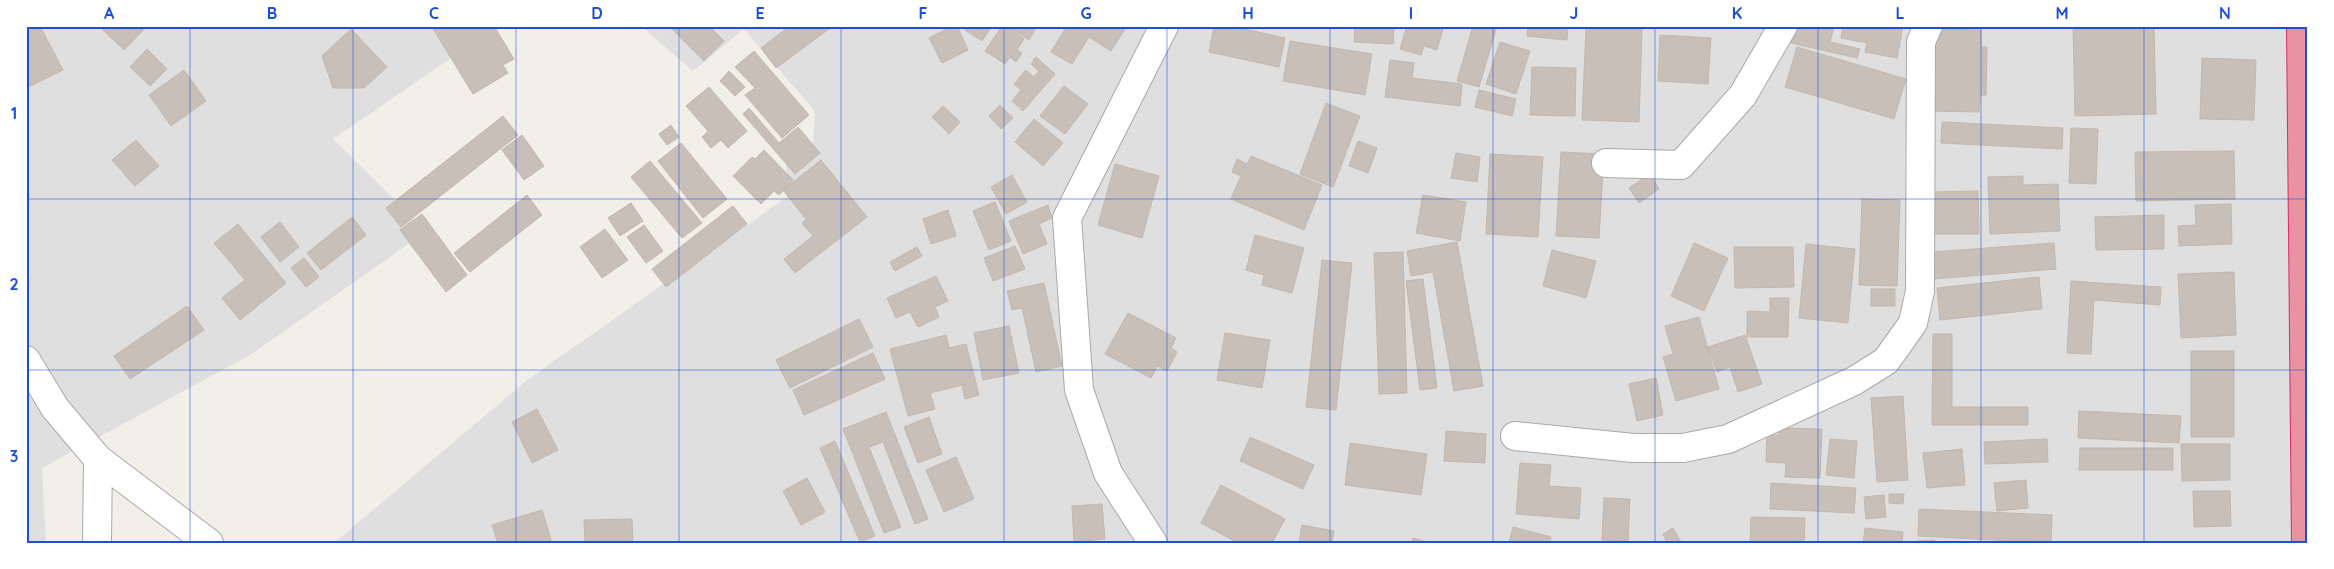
<svg xmlns="http://www.w3.org/2000/svg" width="2334" height="569" viewBox="0 0 2334 569" font-family="Quicksand,sans-serif">
<rect width="100%" height="100%" fill="#f2efe9"/>
<path fill="#e0dfdf" d="M26 26H498L333 139 427 231 250 355 42 468 46 543H26Z
M641 26H2308V543H334L526 381 787 197 786 165 813 148 815 111 744 29 693 71Z"/>
<path fill="#c7bfb8" stroke="#c4b6ab" d="M40 26 63 70 26 88V32Z
M99 26H147L124 50Z
M494 26 514 59 503 65 508 73 473 94 432 27Z
M675 26H709L724 41 704 61 672 29Z
M790 26H833L776 68 761 48Z
M953 26H957L968 50 942 63 929 38Z
M968 26H992L982 41 965 30Z
M1002 26H1006L1024 39 1017 50 1022 53 1016 62 1010 57 1005 64 985 51Z
M1007 26H1037L1029 40Z
M1067 26H1120L1125 29 1111 51 1089 37 1072 64 1051 52Z
M1214 26H1231L1285 38 1279 67 1209 52Z
M1355 26H1394L1393 44 1354 42Z
M1407 26H1436L1443 29 1437 50 1424 46 1421 55 1400 49Z
M1473 26H1497L1479 87 1457 81Z
M1528 26H1568L1567 40 1527 36Z
M1795 26H1834L1830 42 1860 49 1857 58 1791 43Z
M1843 26H1903L1897 58 1865 52 1867 43 1841 38Z
M2073 26H2154L2156 114 2075 116Z
M1586 27 1642 29 1639 122 1582 120Z
M351 29 387 67 364 88H333L322 56Z
M1933 29 1981 30V47H1987L1986 95H1980L1979 112 1932 111Z
M1660 35 1711 38 1708 84 1658 81Z
M1290 41 1372 54 1365 95 1283 81Z
M1500 42 1530 51 1516 94 1486 84Z
M1797 47 1906 79 1894 119 1785 87Z
M147 49 167 69 150 86 130 67Z
M754 51 809 115 782 138 745 95 755 88 735 67Z
M1036 57 1055 74 1023 111 1012 101 1021 90 1014 84 1026 70 1034 77 1039 71 1031 64Z
M2202 58 2256 60 2254 120 2200 119Z
M1390 60 1414 63 1412 78 1462 84 1460 106 1385 97Z
M1532 67 1576 68 1575 116 1530 115Z
M184 70 206 101 171 126 149 95Z
M729 71 745 87 735 96 720 81Z
M1064 86 1088 104 1065 134 1040 116Z
M709 87 747 131 728 148 721 140 711 148 702 137 708 131 686 106Z
M1479 90 1516 99 1512 116 1475 107Z
M1326 103 1360 116 1333 187 1300 174Z
M1000 105 1013 118 1001 129 989 116Z
M943 106 960 122 949 134 932 117Z
M749 108 779 143 798 127 820 153 795 174 743 114Z
M503 116 518 135 401 227 386 208Z
M1034 119 1063 143 1043 166 1015 142Z
M1942 122 2063 128 2062 149 1941 143Z
M671 125 679 137 667 145 659 134Z
M2071 128 2098 129 2096 184 2069 183Z
M522 135 544 166 524 180 502 150Z
M136 140 159 166 135 186 112 160Z
M1358 141 1377 148 1368 173 1349 166Z
M681 143 727 199 703 218 658 161Z
M764 150 793 180 779 195 774 191 761 204 733 176 752 157 755 159Z
M2234 151 2235 199 2136 201 2135 152Z
M1561 152 1604 154 1599 238 1556 236Z
M1456 153 1480 157 1477 182 1451 178Z
M1490 154 1543 157 1538 237 1486 234Z
M1251 156 1322 185 1304 230 1231 199 1241 176 1232 172 1237 159 1247 164Z
M821 160 867 217 795 273 784 259 813 236 802 223 806 219 783 190Z
M650 161 702 223 682 238 631 177Z
M1115 164 1159 176 1142 238 1098 225Z
M1650 174 1659 189 1639 203 1629 188Z
M1012 175 1027 202 1006 214 991 187Z
M2023 176V185L2058 184 2060 231 1990 234 1988 177Z
M1978 191 1979 234H1932V192Z
M527 195 542 215 470 272 454 253Z
M1423 195 1466 202 1460 241 1416 233Z
M1862 199 1900 200 1897 286 1859 285Z
M995 202 1011 241 989 250 973 211Z
M631 203 643 221 620 236 608 218Z
M2231 204 2232 244 2179 246 2178 226 2196 225 2195 205Z
M1048 205 1052 218 1039 224 1047 244 1023 254 1009 221Z
M733 206 747 224 666 287 652 269Z
M948 210 956 236 931 244 923 219Z
M422 214 467 275 446 292 400 230Z
M2164 215V249L2096 250 2095 217Z
M352 217 366 235 321 270 307 253Z
M280 222 299 247 280 262 261 237Z
M238 224 286 283 240 320 222 298 245 280 214 243Z
M644 225 663 251 646 263 627 237Z
M605 229 628 260 602 278 580 247Z
M1255 235 1304 248 1292 293 1262 285 1264 275 1246 270Z
M1457 242 1483 386 1454 391 1433 272 1411 276 1407 251Z
M1694 243 1728 258 1704 311 1671 296Z
M2054 243 2056 269 1934 279 1932 252Z
M1806 244 1855 249 1848 323 1799 318Z
M1015 246 1025 269 993 281 984 258Z
M917 247 922 256 895 271 890 262Z
M1734 247H1793L1794 287 1735 288Z
M1552 250 1596 261 1586 298 1543 286Z
M1403 252 1407 393 1379 394 1374 253Z
M304 258 319 277 306 287 291 268Z
M1322 260 1352 263 1336 410 1306 407Z
M2234 272 2236 335 2181 338 2178 274Z
M936 276 948 301 935 307 939 317 918 327 910 312 896 318 887 298Z
M2039 277 2042 309 1940 320 1937 288Z
M1423 279 1437 388 1420 390 1406 281Z
M2071 281 2161 287 2160 305 2094 300 2091 354 2067 353Z
M1044 283 1062 366 1036 372 1022 308 1012 310 1007 291Z
M1871 289H1895V306H1871Z
M1770 298H1789L1788 337H1747V311L1770 312Z
M187 306 204 330 130 379 114 356Z
M1128 313 1176 338 1171 348 1177 352 1167 371 1157 366 1151 378 1105 354Z
M1699 317 1719 389 1676 401 1663 357 1673 354 1665 326Z
M859 319 873 347 790 388 776 360Z
M1009 326 1019 373 983 380 974 333Z
M1225 333 1270 340 1262 388 1217 380Z
M1933 334H1952V407H2028V425H1932Z
M946 335 949 348 966 344 979 395 965 399 962 385 930 393 935 409 908 416 890 349Z
M1745 335 1762 384 1738 392 1730 367 1717 372 1708 347Z
M2191 351H2234V437H2191Z
M873 353 885 379 804 415 793 390Z
M1656 378 1663 415 1637 421 1629 384Z
M1903 396 1908 480 1877 482 1871 398Z
M537 409 558 450 532 463 512 422Z
M2079 411 2181 416 2179 443 2078 438Z
M886 412 928 519 915 524 883 442 869 447 901 527 884 533 843 429Z
M929 417 942 454 918 463 904 427Z
M1779 428 1822 429 1820 478 1785 477 1786 463 1766 462 1767 435H1779Z
M1446 431 1486 434 1485 463 1444 461Z
M1250 437 1314 465 1303 489 1240 461Z
M1830 439 1857 441 1854 478 1826 475Z
M2047 439 2048 462 1985 464 1984 442Z
M835 441 875 536 860 542 820 448Z
M1350 443 1427 454 1421 495 1345 485Z
M2181 444H2230V480L2182 481Z
M2080 448H2173V470H2079Z
M1962 449 1965 485 1927 488 1923 453Z
M956 457 974 499 944 512 926 470Z
M1520 463 1551 465 1549 486 1581 488 1579 519 1516 514Z
M807 478 825 512 801 525 783 491Z
M2026 480 2028 508 1997 511 1994 483Z
M1771 483 1856 488 1854 513 1770 509Z
M1221 485 1285 519 1272 543H1238L1201 523Z
M2193 491H2230L2231 526 2194 527Z
M1889 494H1904L1903 504 1889 503Z
M1884 495 1886 517 1866 519 1864 497Z
M1604 498 1630 499 1628 541 1602 540Z
M1102 504 1105 539 1074 542 1072 506Z
M1919 509 2052 515 2051 543 1918 536Z
M542 510 552 543H498L492 525Z
M1751 517 1805 518 1804 543H1750Z
M632 519 633 543H585L584 520Z
M1302 525 1334 531 1332 543H1299Z
M1513 527 1551 537 1550 543H1509Z
M1673 528 1681 542 1679 543H1667L1663 534Z
M1865 528 1903 532 1902 543H1863Z
M1413 538 1431 543H1412Z
M1935 540V543H1916V541Z"/>
<g fill="none" stroke-linecap="round" stroke-linejoin="round">
<g stroke="#a9a9a9" stroke-width="30">
<path id="street" d="M1606 163 1681 165 1743 95 1783 26
M26 360 55 408 98 459 209 543
M1515 436 1633 448H1683L1728 439 1854 381 1886 361 1913 323 1920 291 1921 42 1928 26
M97 543 98 459
M1153 543 1108 473 1079 390 1067 218 1164 26"/>
</g>
<g stroke="#dc2a67" stroke-width="30">
<path id="highway" d="M2301 26 2306 543"/>
</g>
<use href="#street" stroke="#fff" stroke-width="28"/>
<use href="#highway" stroke="#e892a2" stroke-width="28"/>
</g>
<path fill="none" stroke="#1d4ed8" stroke-width="1" stroke-opacity="0.55" d="M190 26V543M353 26V543M516 26V543M679 26V543M841 26V543M1004 26V543M1167 26V543M1330 26V543M1493 26V543M1655 26V543M1818 26V543M1981 26V543M2144 26V543M26 199H2308M26 370H2308"/>
<rect width="2334" height="569" fill="none" stroke="#ffffff" stroke-width="55"/>
<rect x="28" y="28" width="2278" height="514" fill="none" stroke="#1d4ed8" stroke-width="2"/>
<g font-size="16" text-anchor="middle" font-weight="bold" fill="#1d4ed8">
<text x="109" y="19">A</text>
<text x="272" y="19">B</text>
<text x="434" y="19">C</text>
<text x="597" y="19">D</text>
<text x="760" y="19">E</text>
<text x="923" y="19">F</text>
<text x="1086" y="19">G</text>
<text x="1248" y="19">H</text>
<text x="1411" y="19">I</text>
<text x="1574" y="19">J</text>
<text x="1737" y="19">K</text>
<text x="1900" y="19">L</text>
<text x="2062" y="19">M</text>
<text x="2225" y="19">N</text>
<text x="14" y="119">1</text>
<text x="14" y="290">2</text>
<text x="14" y="462">3</text>
</g>
</svg>
